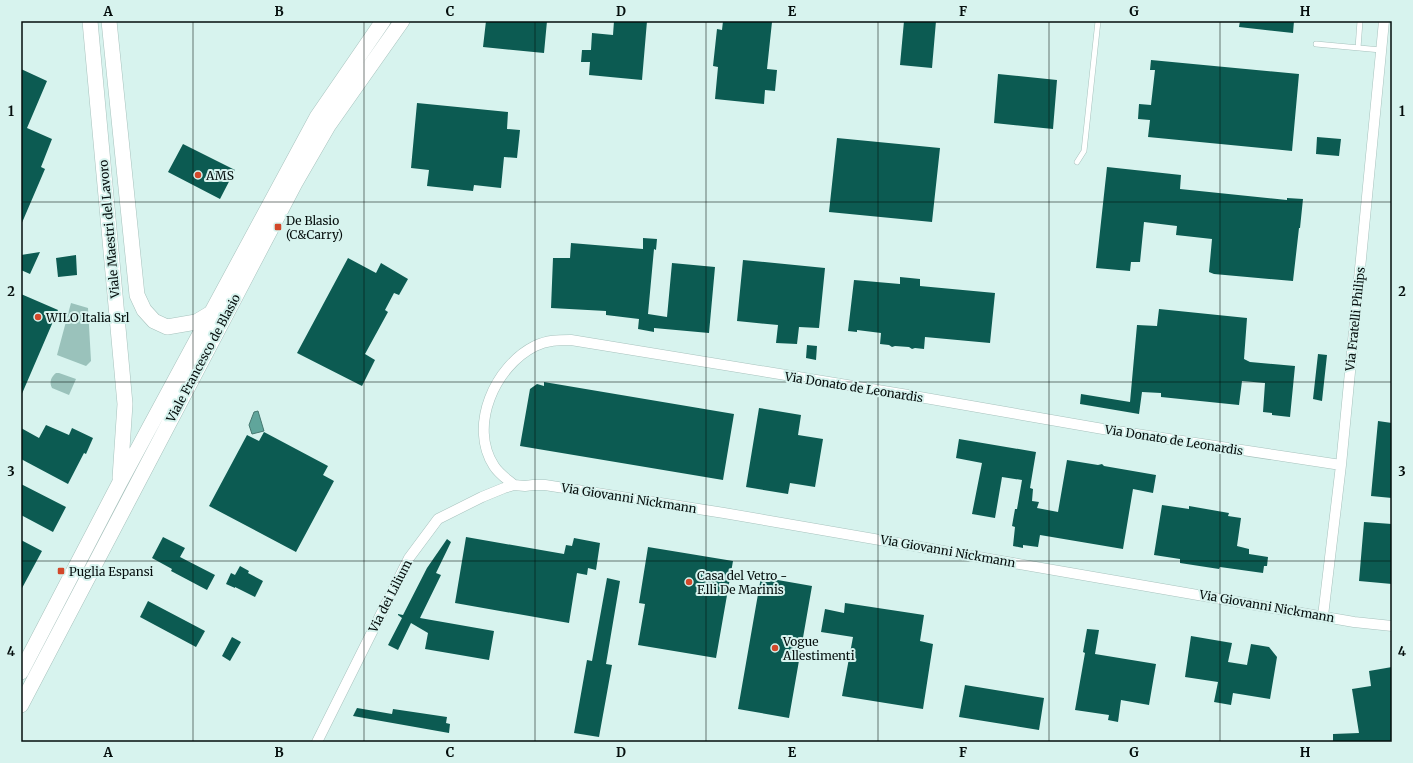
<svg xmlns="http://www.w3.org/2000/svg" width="1413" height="763" viewBox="0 0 1413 763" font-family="Merriweather,serif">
<rect width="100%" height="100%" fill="#d7f3ee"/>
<path fill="#9ac2bb" d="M71 303 88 308 91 361 86 366 57 355Z
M56 373H59L76 379 69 395 52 388C49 382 51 377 56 373Z"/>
<path fill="#60a59b" stroke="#457870" d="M258 411 264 431 252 434 249 425 254 412Z"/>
<path fill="#0c5b52" d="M486 21H547L544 53 483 47Z
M614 21H647L642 80 589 75 590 62H581L582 50H591L592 33 613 35Z
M723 21 772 22 767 69 777 70 775 91 765 90 764 104 715 99 718 67 713 66 717 29 722 30Z
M904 21H936L932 68 900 65Z
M1240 21H1294L1293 33 1239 27Z
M1151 60 1299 74 1292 151 1148 137 1150 120 1138 119 1139 104 1151 105 1155 70H1150Z
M21 69 47 81 27 128 52 139 41 167 45 169 21 225Z
M998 74 1057 80 1053 129 994 123Z
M417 103 508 112 507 129 520 130 517 158 504 157 501 188 474 185 473 191 427 186 429 170 411 168Z
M1317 137 1341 139 1339 156 1316 154Z
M837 138 940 148 932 222 829 212Z
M183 144 235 170 220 199 168 172Z
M1107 167 1181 175 1180 189 1287 200V198L1303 199 1300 228H1299L1293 281 1214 274 1209 272 1212 239 1176 235 1177 226 1144 222 1140 262H1131L1130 271 1096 268Z
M643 238 657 239 656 250 654 249 648 314 667 317 672 263 715 267 709 333 654 328V332L638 329 639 319 606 315V311L551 308 553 258H570L571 243 643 249Z
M40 252 30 274 21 270V255Z
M76 255 77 275 58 277 56 258Z
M348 258 376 273 381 263 408 279 399 295 394 293 385 310 388 312 365 354 375 360 362 386 297 353Z
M743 260 825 268 819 328 799 327 797 344 776 343 778 325 737 321Z
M900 277 920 279V286L995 293 990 343 925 337 924 349 915 348 912 349 909 347 895 346 892 347 889 345 880 344 881 333 857 330V332L848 331 854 280 900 284Z
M21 294 58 310 21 396Z
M1159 309 1247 318 1244 359 1250 362 1295 366 1290 417 1272 415V413L1263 412 1265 383 1242 381 1239 405 1161 397V393L1142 392 1139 414 1080 404 1081 394 1130 402 1137 325 1157 326Z
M807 345 817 346 816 360 806 358Z
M1318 354 1327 355 1322 401 1313 399Z
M544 382 734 414 723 480 520 446 530 389 537 384 544 386Z
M759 408 801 415 798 435 823 439 815 487 790 483 788 494 746 487Z
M1378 421 1392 423V498L1371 496Z
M46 425 69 435 72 428 93 438 86 454 84 453 68 484 21 459V428L39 438Z
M264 432 328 466 323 475 334 481 296 552 209 506 247 435 259 441Z
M959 439 1036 452 1030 488 1033 489 1032 501 1039 502 1037 508 1058 512 1067 460 1098 465 1102 464 1104 466 1156 475 1153 493 1133 489 1123 549 1040 535 1038 547 1023 545V548L1013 546 1015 527 1012 526 1015 509H1017L1022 480 1002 477 995 518 972 514 982 463 956 458Z
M21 484 66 507 53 532 21 515Z
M1162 505 1189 509V506L1229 513 1228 516 1241 518 1237 546 1249 549V554L1268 557 1267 566H1264L1263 573 1220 567 1219 569 1180 563V559L1154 555Z
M1364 522 1392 524V584L1359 581Z
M163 537 185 548 180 557 215 575 207 590 171 571 172 569 152 558Z
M466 537 564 554 566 545 572 546 574 538 600 543 596 570 588 568 587 575 577 573 569 623 455 603Z
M447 539 451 542 436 573 441 575 420 618 494 631 489 660 425 649 428 633 411 623 398 650 388 645 402 618 398 615V614L403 615 427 568Z
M21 540 42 551 21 590Z
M648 547 733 561 716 658 638 645 645 604 639 603Z
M240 566 249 571 248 573 263 581 255 597 235 587V588L226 584 231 573 235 575Z
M761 577 812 586 789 718 738 709Z
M607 578 620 581 606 664 612 665 599 737 574 733 587 660 592 661Z
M148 601 205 631 196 647 140 617Z
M845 603 924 615 920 641 933 644 923 709 842 696 853 637 821 632 825 609 844 613Z
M1087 629 1099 630 1095 654 1156 664 1149 705 1121 700 1118 722 1108 720 1109 715 1075 710 1085 653 1083 652Z
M1191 636 1232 643 1228 662 1247 665 1251 644 1269 647 1277 657 1270 699 1233 693 1231 705 1214 702 1218 682 1185 677Z
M232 637 241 642 230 661 222 656Z
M1392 667V742H1333V734L1359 733 1352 689 1371 686 1369 671Z
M965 685 1044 698 1039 730 959 717Z
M357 708 392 714 393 709 447 717 446 723 450 724 449 733 353 716Z"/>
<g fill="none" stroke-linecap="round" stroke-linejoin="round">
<g stroke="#a7c2bd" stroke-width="6">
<path id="lane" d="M1316 44 1381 50
M1358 48 1360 21
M1077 162 1084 151 1098 21"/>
</g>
<g stroke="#a7c2bd" stroke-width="11">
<path id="street" d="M514 485C507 479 499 474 494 466 468 426 495 366 535 346 547 340 559 340 571 340L908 395 1103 429 1341 465
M1323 616 1341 465 1384 21
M317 742 409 558 438 519 482 497 504 488 514 485 525 486 533 485H545L724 513 1354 622 1392 626"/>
</g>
<g stroke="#a7c2bd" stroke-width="16">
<path id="secondary" d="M90 21 125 404 120 478
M109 21 137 295 144 310 154 321 167 327 196 322 211 313
M21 672 119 484 317 117 383 21
M21 705 295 183 328 126 402 21"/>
</g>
<use href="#lane" stroke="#fff" stroke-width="5"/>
<use href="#street" stroke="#fff" stroke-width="10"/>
<use href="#secondary" stroke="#fff" stroke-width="15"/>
</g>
<path fill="none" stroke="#050e0d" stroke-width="1" stroke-opacity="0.55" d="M193 21V742M364 21V742M535 21V742M706 21V742M878 21V742M1049 21V742M1220 21V742M21 202H1392M21 382H1392M21 561H1392"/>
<g fill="#d2482a" stroke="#d7f3ee" stroke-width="1.5">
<circle cx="198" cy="175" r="4"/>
<rect x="274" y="223" width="8" height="8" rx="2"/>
<circle cx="38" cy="317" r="4"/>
<rect x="57" y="567" width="8" height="8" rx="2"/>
<circle cx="689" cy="582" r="4"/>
<circle cx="775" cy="648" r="4"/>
</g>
<g text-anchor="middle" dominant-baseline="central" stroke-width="4" stroke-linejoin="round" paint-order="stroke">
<g font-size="12" fill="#050e0d" stroke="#d7f3ee" text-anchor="start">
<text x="206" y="175">AMS</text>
<text x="286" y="220">De Blasio<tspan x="286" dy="14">(C&amp;Carry)</tspan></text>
<text x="46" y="317">WILO Italia Srl</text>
<text x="69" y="571">Puglia Espansi</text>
<text x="697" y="575">Casa del Vetro -<tspan x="697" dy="14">F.lli De Marinis</tspan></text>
<text x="783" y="641">Vogue<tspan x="783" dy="14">Allestimenti</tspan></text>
</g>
<g font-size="12" fill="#050e0d" stroke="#d7f3ee">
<text transform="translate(109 229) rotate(-95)">Viale Maestri del Lavoro</text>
<text transform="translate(1355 319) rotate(-84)">Via Fratelli Philips</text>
<text transform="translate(203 358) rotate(-62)">Viale Francesco de Blasio</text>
<text transform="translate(854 387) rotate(9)">Via Donato de Leonardis</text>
<text transform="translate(1174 440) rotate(9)">Via Donato de Leonardis</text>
<text transform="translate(629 498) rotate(9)">Via Giovanni Nickmann</text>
<text transform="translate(948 551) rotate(10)">Via Giovanni Nickmann</text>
<text transform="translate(390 596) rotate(-63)">Via dei Lilium</text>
<text transform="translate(1267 606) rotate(10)">Via Giovanni Nickmann</text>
</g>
</g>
<rect width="1413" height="763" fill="none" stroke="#d7f3ee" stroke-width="44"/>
<rect x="22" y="22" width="1369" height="719" fill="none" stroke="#050e0d" stroke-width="1.5"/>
<g font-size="13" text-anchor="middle" font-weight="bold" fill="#050e0d">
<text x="108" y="16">A</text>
<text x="279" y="16">B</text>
<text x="450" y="16">C</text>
<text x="621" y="16">D</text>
<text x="792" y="16">E</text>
<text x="963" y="16">F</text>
<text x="1134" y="16">G</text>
<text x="1305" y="16">H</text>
<text x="11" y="116">1</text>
<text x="1402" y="116">1</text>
<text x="11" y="296">2</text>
<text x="1402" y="296">2</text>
<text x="11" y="476">3</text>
<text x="1402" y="476">3</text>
<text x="11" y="656">4</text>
<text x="1402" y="656">4</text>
<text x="108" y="757">A</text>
<text x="279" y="757">B</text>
<text x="450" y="757">C</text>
<text x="621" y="757">D</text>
<text x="792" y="757">E</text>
<text x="963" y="757">F</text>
<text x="1134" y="757">G</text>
<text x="1305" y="757">H</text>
</g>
</svg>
